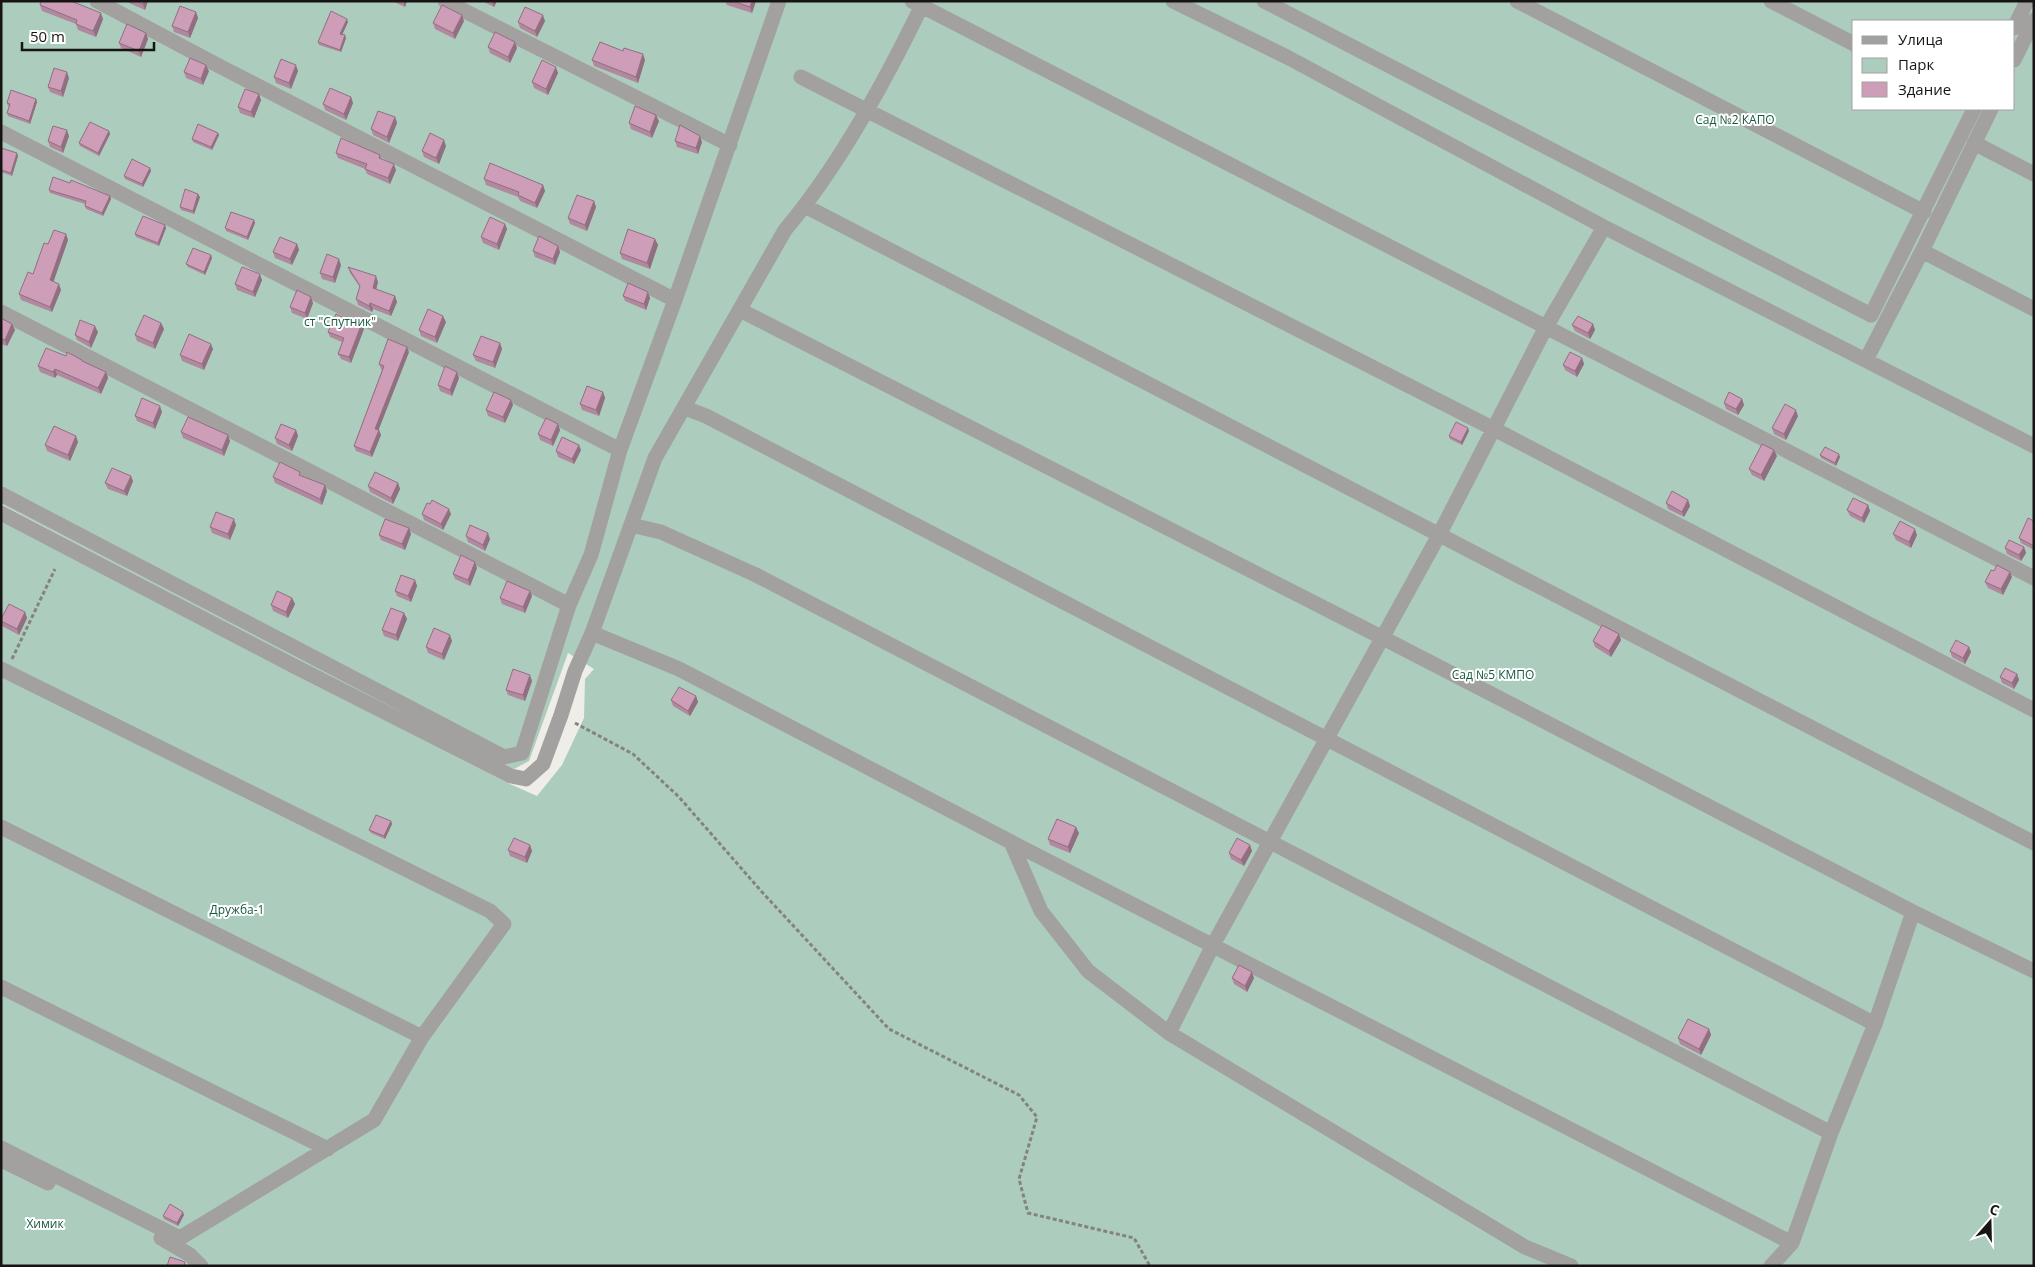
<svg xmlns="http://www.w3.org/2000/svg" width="2035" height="1267" viewBox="0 0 2035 1267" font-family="'Open Sans',sans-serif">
<rect width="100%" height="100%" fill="#eeede8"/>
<path fill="#accdbd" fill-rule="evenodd" d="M1 1H2034V1266H1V520L510 784 537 796 562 765 584 718 585 679 594 669 568 653 529 761 514 769 293 658 1 504ZM1854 21H2014V109H1854Z"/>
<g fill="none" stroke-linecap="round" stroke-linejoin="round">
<path stroke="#84837f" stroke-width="3" stroke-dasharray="4 2.5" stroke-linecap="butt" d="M12 659 55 569
M575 723 633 754 679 797 762 892 889 1029 1019 1095 1037 1117 1019 1179 1028 1213 1134 1238 1150 1266"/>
<path stroke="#a2a19f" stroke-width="15" d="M97 1 221 67 675 300
M445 1 730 145
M912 1 2034 578
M1173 1 1287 57 1604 227 2034 446
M1264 1 1871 315 1974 109
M1517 1 1924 212
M1771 1 1854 44
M2014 28 2027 1
M2014 60 2034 20
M801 77 1494 429 2034 710
M1 132 620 450
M1974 143 2034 174
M805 206 2034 843
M1922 251 2034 309
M740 310 1383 638 1913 912 2034 971
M1 312 569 605
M1866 360 1922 251 1991 109
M685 408 706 416 1875 1024
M1 494 504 757 522 753 569 605 591 555 620 450 675 300 779 1
M1 513 292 665 511 776 526 779 543 764 561 715 575 671 592 633 655 458 785 230C840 165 887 78 924 1
M631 525 661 532 756 575 1831 1133
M592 633 679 669 1011 842 1792 1243
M1 669 490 911 504 924 422 1037 374 1120 180 1238 1 1148
M1 827 422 1037
M1011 842 1041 911 1088 971 1169 1033 1525 1247 1571 1266
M1 987 328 1149
M1169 1033 1213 945 1439 535 1546 327 1604 227
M1 1160 48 1183
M161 1238 190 1255 201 1266
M1771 1266 1792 1243 1831 1133 1875 1024 1913 912"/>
</g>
<path fill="#b1889e" d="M128 1H148L145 10 129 3Z
M392 1H407L405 7Z
M482 1H497L494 7Z
M725 1H756L752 13 727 5Z
M40 5 103 19 96 37 78 30 76 24 42 11Z
M196 12 198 18 190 38 174 32 172 26Z
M464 21 455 39 435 29 433 23Z
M545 21 537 37 520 28 518 22Z
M348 22 342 35 346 38 341 52 319 45 318 42Z
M146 33 148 39 141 57 121 48 119 43Z
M515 42 517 48 510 63 490 53 488 47Z
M623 51 645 60 638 83 594 66 592 60Z
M209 71 203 85 186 78 184 72Z
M298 71 291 89 276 83 274 77Z
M558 73 548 95 534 88 532 82Z
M69 78 63 97 50 92 48 87Z
M259 94 261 100 254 118 240 113 238 107Z
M351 97 353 103 346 120 325 110 323 104Z
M36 99 37 102 30 124 8 116 7 113 10 107 8 106 7 103Z
M395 117 397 123 389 143 373 135 371 129Z
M659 121 652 138 631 129 629 123Z
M109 131 110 134 99 156 80 146 79 143Z
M218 133 219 135 212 150 193 142 192 139Z
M69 136 63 153 50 147 48 141Z
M675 141 702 142 698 154 677 147Z
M446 146 439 164 424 157 422 151Z
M1 148 18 156 12 176 1 172Z
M336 153 380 155 382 159 396 170 390 184 367 174 365 169 338 158Z
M150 168 151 171 143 187 125 179 124 176Z
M484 179 543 185 545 191 537 208 520 201 518 197 486 185Z
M49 190 110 196 111 199 103 216 86 209 85 206V204L50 193Z
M200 197 194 214 181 210 180 207Z
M594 201 596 207 587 231 570 224 568 218Z
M254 220 255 223 248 240 226 231 225 228Z
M505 224 507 229 499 250 483 243 481 237Z
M165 225 166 228 159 246 136 237 135 234Z
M66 234 68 240 53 282 61 290 52 312 21 300 19 294 33 274 48 244Z
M655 239 658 245 650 269 622 259 620 253Z
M297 244 299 250 292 265 275 258 273 252Z
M558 246 560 252 555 265 535 257 533 251Z
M211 255 212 258 205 275 188 267 186 264Z
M341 265 335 283 322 279 320 273Z
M348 267 378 282 376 289 395 296 397 302 391 316 373 309 372 312 358 305 356 299 360 287 350 273Z
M262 280 255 297 237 290 235 284Z
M623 296 650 298 646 310 625 301Z
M313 303 307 319 292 313 290 307Z
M1 318 12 324 15 330 7 346 1 344Z
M349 320 362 323 364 329 351 363 341 359 338 354 342 342 330 337 328 332Z
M446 322 437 343 421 336 419 330Z
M161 323 164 329 155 349 137 341 135 335Z
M1593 324 1595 330 1590 339 1575 331 1572 325Z
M98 332 91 348 77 340 75 335Z
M500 343 502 349 495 368 476 361 473 355Z
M213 349 204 370 182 361 180 355Z
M409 352 378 430 381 435 372 457 356 451 354 446 382 370 381 369 379 364Z
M66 356 82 360 83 362 106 372 108 378 101 394 57 375 55 378 40 372 38 366Z
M1582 358 1584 364 1577 377 1565 370 1563 365Z
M457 372 459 378 452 396 440 391 438 385Z
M603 392 605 398 599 416 582 410 580 404Z
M1742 399 1744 405 1738 415 1726 409 1724 403Z
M511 400 513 405 505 423 488 416 486 410Z
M162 412 155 429 137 421 135 416Z
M1798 416 1786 440 1774 434 1772 428Z
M296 430 298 436 292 451 277 444 275 438Z
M560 430 553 446 540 440 538 434Z
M1469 431 1462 445 1450 439 1449 436Z
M181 432 230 441 224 456 183 438Z
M78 442 70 461 47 451 45 445Z
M581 450 574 464 558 457 556 451Z
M1820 455 1840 457 1836 466 1821 458Z
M1777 456 1764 481 1752 475 1749 469Z
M300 472 301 476 327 491 322 505 275 483 273 477Z
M133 481 127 496 108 489 105 483Z
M398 483 400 489 393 504 370 492 368 486Z
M1688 500 1690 506 1684 517 1668 509 1666 503Z
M430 504 451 514 443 530 424 520 422 514Z
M1868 505 1870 511 1864 523 1850 516 1847 510Z
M2034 521V550L2021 543 2019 538Z
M236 525 230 540 212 533 210 527Z
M411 534 405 550 381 540 379 535Z
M1893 534 1917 535 1911 548 1896 540Z
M466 536 490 539 485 551 468 542Z
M2024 547 2026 553 2021 561 2007 554 2005 548Z
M477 568 470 586 455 579 453 574Z
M2012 577 2003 595 1988 588 1985 582Z
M415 580 417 586 411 602 397 596 395 591Z
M532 596 525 613 502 604 500 598Z
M292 598 295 604 288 618 273 611 271 605Z
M25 612 27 618 19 635 2 626 1 623V619Z
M404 613 407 619 398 641 384 636 382 630Z
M1621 640 1611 657 1595 647 1593 641Z
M452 641 444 660 428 653 426 647Z
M1969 647 1971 652 1965 664 1952 657 1950 651Z
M2017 674 2019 680 2014 689 2002 683 2000 677Z
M532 681 525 701 508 695 506 690Z
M696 696 698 702 690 716 673 706 671 700Z
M391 821 392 824 385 839 371 833 369 830Z
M1079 833 1070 853 1050 845 1048 839Z
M530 845 532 851 527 863 510 856 508 850Z
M1250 845 1252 851 1244 866 1231 859 1229 853Z
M1232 978H1254L1247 992 1234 984Z
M1709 1029 1711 1035 1701 1055 1680 1044 1678 1038Z
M184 1215 178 1226 164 1219 163 1216Z"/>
<path fill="#906f81" d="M144 1H148L145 10 143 4Z
M403 1H407L405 7Z
M492 1H497L494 7Z
M752 1H756L752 13 750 7Z
M196 12 198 18 190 38 188 32Z
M101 13 103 19 96 37 93 31Z
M462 15 464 21 455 39 453 33Z
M543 15 545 21 537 37 535 31Z
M347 19 348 22 341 37 340 34Z
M146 33 148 39 141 57 139 51Z
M345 35 346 38 341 52 340 50Z
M515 42 517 48 510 63 508 57Z
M643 54 645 60 638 83 636 77Z
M206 65 209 71 203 85 201 79Z
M296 65 298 71 291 89 289 83Z
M556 67 558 73 548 95 546 89Z
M67 72 69 78 63 97 61 91Z
M259 94 261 100 254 118 251 112Z
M351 97 353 103 346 120 344 114Z
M36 99 37 102 30 124 29 121Z
M656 115 659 121 652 138 650 132Z
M395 117 397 123 389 143 387 137Z
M67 130 69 136 63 153 61 147Z
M109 131 110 134 99 156 98 153Z
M218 133 219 135 212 150 211 147Z
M700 136 702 142 698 154 696 148Z
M444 140 446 146 439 164 436 158Z
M17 153 18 156 12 176 11 173Z
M394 164 396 170 390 184 388 178Z
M150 168 151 171 143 187 142 184Z
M543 185 545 191 537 208 535 203Z
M198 194 200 197 194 214 193 211Z
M110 196 111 199 103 216 102 213Z
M594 201 596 207 587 231 585 225Z
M254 220 255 223 248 240 247 237Z
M505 224 507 229 499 250 497 244Z
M165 225 166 228 159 246 158 243Z
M66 234 68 240 52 286 50 280Z
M655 239 658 245 650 269 647 263Z
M297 244 299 250 292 265 290 259Z
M558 246 560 252 555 265 553 259Z
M211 255 212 258 205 275 204 272Z
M339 259 341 265 335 283 333 277Z
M260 274 262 280 255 297 253 292Z
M376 276 378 282 375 294 373 288Z
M59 284 61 290 52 312 50 307Z
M648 292 650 298 646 310 644 304Z
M395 296 397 302 391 316 389 311Z
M311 297 313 303 307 319 305 313Z
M370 303 373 309 372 312 369 306Z
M443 316 446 322 437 343 435 337Z
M161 323 164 329 155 349 153 343Z
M362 323 364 329 351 363 349 357Z
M12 324 15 330 7 346 5 340Z
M1593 324 1595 330 1590 339 1588 333Z
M95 326 98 332 91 348 89 342Z
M500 343 502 349 495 368 493 362Z
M211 344 213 349 204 370 202 364Z
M407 347 409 352 377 434 375 429Z
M1582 358 1584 364 1577 377 1575 371Z
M55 369 57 375 55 378 53 372Z
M106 372 108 378 101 394 98 388Z
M457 372 459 378 452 396 450 390Z
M603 392 605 398 599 416 596 410Z
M1742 399 1744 405 1738 415 1736 409Z
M511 400 513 405 505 423 503 417Z
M160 406 162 412 155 429 153 423Z
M1796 410 1798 416 1786 440 1784 434Z
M558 424 560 430 553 446 551 440Z
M1468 428 1469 431 1462 445 1461 442Z
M296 430 298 436 292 451 289 445Z
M379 430 381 435 372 457 370 452Z
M228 435 230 441 224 456 222 450Z
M76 436 78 442 70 461 68 455Z
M579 445 581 450 574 464 572 459Z
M1774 450 1777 456 1764 481 1761 475Z
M1839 454 1840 457 1836 466 1835 463Z
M131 476 133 481 127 496 124 491Z
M398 483 400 489 393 504 391 498Z
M325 485 327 491 322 505 320 499Z
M1688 500 1690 506 1684 517 1682 512Z
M1868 505 1870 511 1864 523 1862 518Z
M449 509 451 514 443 530 441 524Z
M234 519 236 525 230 540 228 534Z
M409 528 411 534 405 550 402 544Z
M1915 529 1917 535 1911 548 1909 542Z
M488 533 490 539 485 551 483 545Z
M2024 547 2026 553 2021 561 2019 555Z
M475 562 477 568 470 586 468 580Z
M2010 572 2012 577 2003 595 2001 589Z
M415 580 417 586 411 602 408 596Z
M530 591 532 596 525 613 523 607Z
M292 598 295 604 288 618 286 612Z
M25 612 27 618 19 635 17 629Z
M404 613 407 619 398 641 396 635Z
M1619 634 1621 640 1611 657 1609 651Z
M450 635 452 641 444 660 442 654Z
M1969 647 1971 652 1965 664 1963 658Z
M2017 674 2019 680 2014 689 2012 683Z
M530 675 532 681 525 701 523 695Z
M696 696 698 702 690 716 688 711Z
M391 821 392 824 385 839 384 836Z
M1076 827 1079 833 1070 853 1068 847Z
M530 845 532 851 527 863 525 857Z
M1250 845 1252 851 1244 866 1241 860Z
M1252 972 1254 978 1247 992 1245 986Z
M1709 1029 1711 1035 1701 1055 1699 1049Z
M183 1212 184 1215 178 1226 177 1223Z"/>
<path fill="#ce9eb8" stroke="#906f81" d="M41 1H71L101 13 93 31 76 24 77 20 40 5Z
M136 1H144L143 4Z
M732 1H752L750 7Z
M442 5 462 15 453 33 433 23Z
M180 6 196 12 188 32 172 26Z
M525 7 543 15 535 31 518 22Z
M331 11 347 19 340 34 345 35 340 50 318 42Z
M127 24 146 33 139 51 119 43Z
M495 32 515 42 508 57 488 47Z
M600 42 623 51 624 48 643 54 636 77 592 60Z
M190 58 206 65 201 79 184 72Z
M281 59 296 65 289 83 274 77Z
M542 60 556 67 546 89 532 82Z
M54 68 67 72 61 91 48 87Z
M330 88 351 97 344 114 323 104Z
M245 89 259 94 251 112 238 107Z
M11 90 36 99 29 121 7 113 10 104 7 103Z
M635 106 656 115 650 132 629 123Z
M378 111 395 117 387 137 371 129Z
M90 122 109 131 98 153 79 143Z
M198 124 218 133 211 147 192 139Z
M680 125 700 136 696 148 675 141Z
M53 126 67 130 61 147 48 141Z
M430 133 444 140 436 158 422 151Z
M341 138 380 155 379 158 394 164 388 178 365 169 367 164 336 153Z
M1 148 17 153 11 173 1 170Z
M132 159 150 168 142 184 124 176Z
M490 163 543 185 535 203 518 195 519 192 484 179Z
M53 177 70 183 71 180 110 196 102 213 85 206 86 201 49 190Z
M185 189 198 194 193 211 180 207Z
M577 195 594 201 585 225 568 218Z
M231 212 254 220 247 237 225 228Z
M143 216 165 225 158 243 135 234Z
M490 217 505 224 497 244 481 237Z
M628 229 655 239 647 263 620 253Z
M54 230 66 234 50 280 59 284 50 307 19 294 28 272 33 274 44 243 48 244Z
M539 236 558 246 553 259 533 251Z
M280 237 297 244 290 259 273 252Z
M193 248 211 255 204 272 186 264Z
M327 254 339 259 333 277 320 273Z
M242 267 260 274 253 292 235 284Z
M348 267 376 276 373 288 395 296 389 311 370 303 369 306 356 299 360 286Z
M628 283 648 292 644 304 623 296Z
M297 290 311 297 305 313 290 307Z
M428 309 443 316 435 337 419 330Z
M336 314 349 320 350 317 362 323 349 357 338 354 344 338 328 332Z
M144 315 161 323 153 343 135 335Z
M1578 316 1593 324 1588 333 1572 325Z
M1 318 12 324 5 340 1 339Z
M80 320 95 326 89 342 75 335Z
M189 334 211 344 202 364 180 355Z
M481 336 500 343 493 362 473 355Z
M388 339 407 347 375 429 379 430 370 452 354 446 384 366 379 364Z
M46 348 66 356 67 352 82 360V361L106 372 98 388 55 369 53 372 38 366Z
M1570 352 1582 358 1575 371 1563 365Z
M445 366 457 372 450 390 438 385Z
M587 386 603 392 596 410 580 404Z
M494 392 511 400 503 417 486 410Z
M1729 392 1742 399 1736 409 1724 403Z
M142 398 160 406 153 423 135 416Z
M1785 404 1796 410 1784 434 1772 428Z
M188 417 228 435 222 450 181 432Z
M546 418 558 424 551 440 538 434Z
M1456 422 1468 428 1461 442 1449 436Z
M281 424 296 430 289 445 275 438Z
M54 426 76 436 68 455 45 445Z
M562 437 579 445 572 459 556 451Z
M1762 444 1774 450 1761 475 1749 469Z
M1825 447 1839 454 1835 463 1820 455Z
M280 462 300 472 299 475 325 485 320 499 273 477Z
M112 468 131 476 124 491 105 483Z
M375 472 398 483 391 498 368 486Z
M1672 491 1688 500 1682 512 1666 503Z
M1853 498 1868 505 1862 518 1847 510Z
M432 500 449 509 441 524 422 514 427 503 430 504Z
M216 512 234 519 228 534 210 527Z
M2028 518 2034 521V546L2019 538Z
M385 519 409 528 402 544 379 535Z
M1900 521 1915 529 1909 542 1893 534Z
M470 525 488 533 483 545 466 536Z
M2009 540 2024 547 2019 555 2005 548Z
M461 555 475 562 468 580 453 574Z
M1997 565 2010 572 2001 589 1985 582 1991 570 1994 571Z
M401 575 415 580 408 596 395 591Z
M507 581 530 591 523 607 500 598Z
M277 591 292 598 286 612 271 605Z
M9 604 25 612 17 629 1 621V619Z
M391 608 404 613 396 635 382 630Z
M1602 625 1619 634 1609 651 1593 641Z
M434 628 450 635 442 654 426 647Z
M1956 640 1969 647 1963 658 1950 651Z
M2005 668 2017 674 2012 683 2000 677Z
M513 669 530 675 523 695 506 690Z
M679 687 696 696 688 711 671 700Z
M376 815 391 821 384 836 369 830Z
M1057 819 1076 827 1068 847 1048 839Z
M514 838 530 845 525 857 508 850Z
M1237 838 1250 845 1241 860 1229 853Z
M1239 965 1252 972 1245 986 1232 978Z
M1688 1019 1709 1029 1699 1049 1678 1038Z
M170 1204 183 1212 177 1223 163 1216Z
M170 1257 185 1262 184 1266H167Z"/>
<g text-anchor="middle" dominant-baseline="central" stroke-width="4" stroke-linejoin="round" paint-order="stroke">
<g font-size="12" fill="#175840" stroke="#fff">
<text x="1735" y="119">Сад №2 КАПО</text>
<text x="340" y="321">ст "Спутник"</text>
<text x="1493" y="674">Сад №5 КМПО</text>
<text x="237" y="909">Дружба-1</text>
<text x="45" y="1223">Химик</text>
</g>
</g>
<rect width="2035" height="1267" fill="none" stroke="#161513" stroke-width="5"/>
<rect x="1852" y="20" width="162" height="90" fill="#ffffff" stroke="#a2a1a1"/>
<rect x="1862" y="36" width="25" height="8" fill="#a2a19f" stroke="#a2a1a1"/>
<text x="1898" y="45" font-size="15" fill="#161513">Улица</text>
<rect x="1862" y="58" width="25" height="15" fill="#accdbd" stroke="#a2a1a1"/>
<text x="1898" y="70" font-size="15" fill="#161513">Парк</text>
<rect x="1862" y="82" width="25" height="15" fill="#ce9eb8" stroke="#a2a1a1"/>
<text x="1898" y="95" font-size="15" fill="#161513">Здание</text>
<g transform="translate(1990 1222) rotate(20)" stroke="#ffffff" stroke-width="4" paint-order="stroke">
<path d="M0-4L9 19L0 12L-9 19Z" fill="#161513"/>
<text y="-8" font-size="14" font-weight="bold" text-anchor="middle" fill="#161513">С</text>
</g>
<path d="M22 42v8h132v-8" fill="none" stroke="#161513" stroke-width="2.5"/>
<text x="30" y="42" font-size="15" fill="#161513" stroke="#ffffff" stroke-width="4" paint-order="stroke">50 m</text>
</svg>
